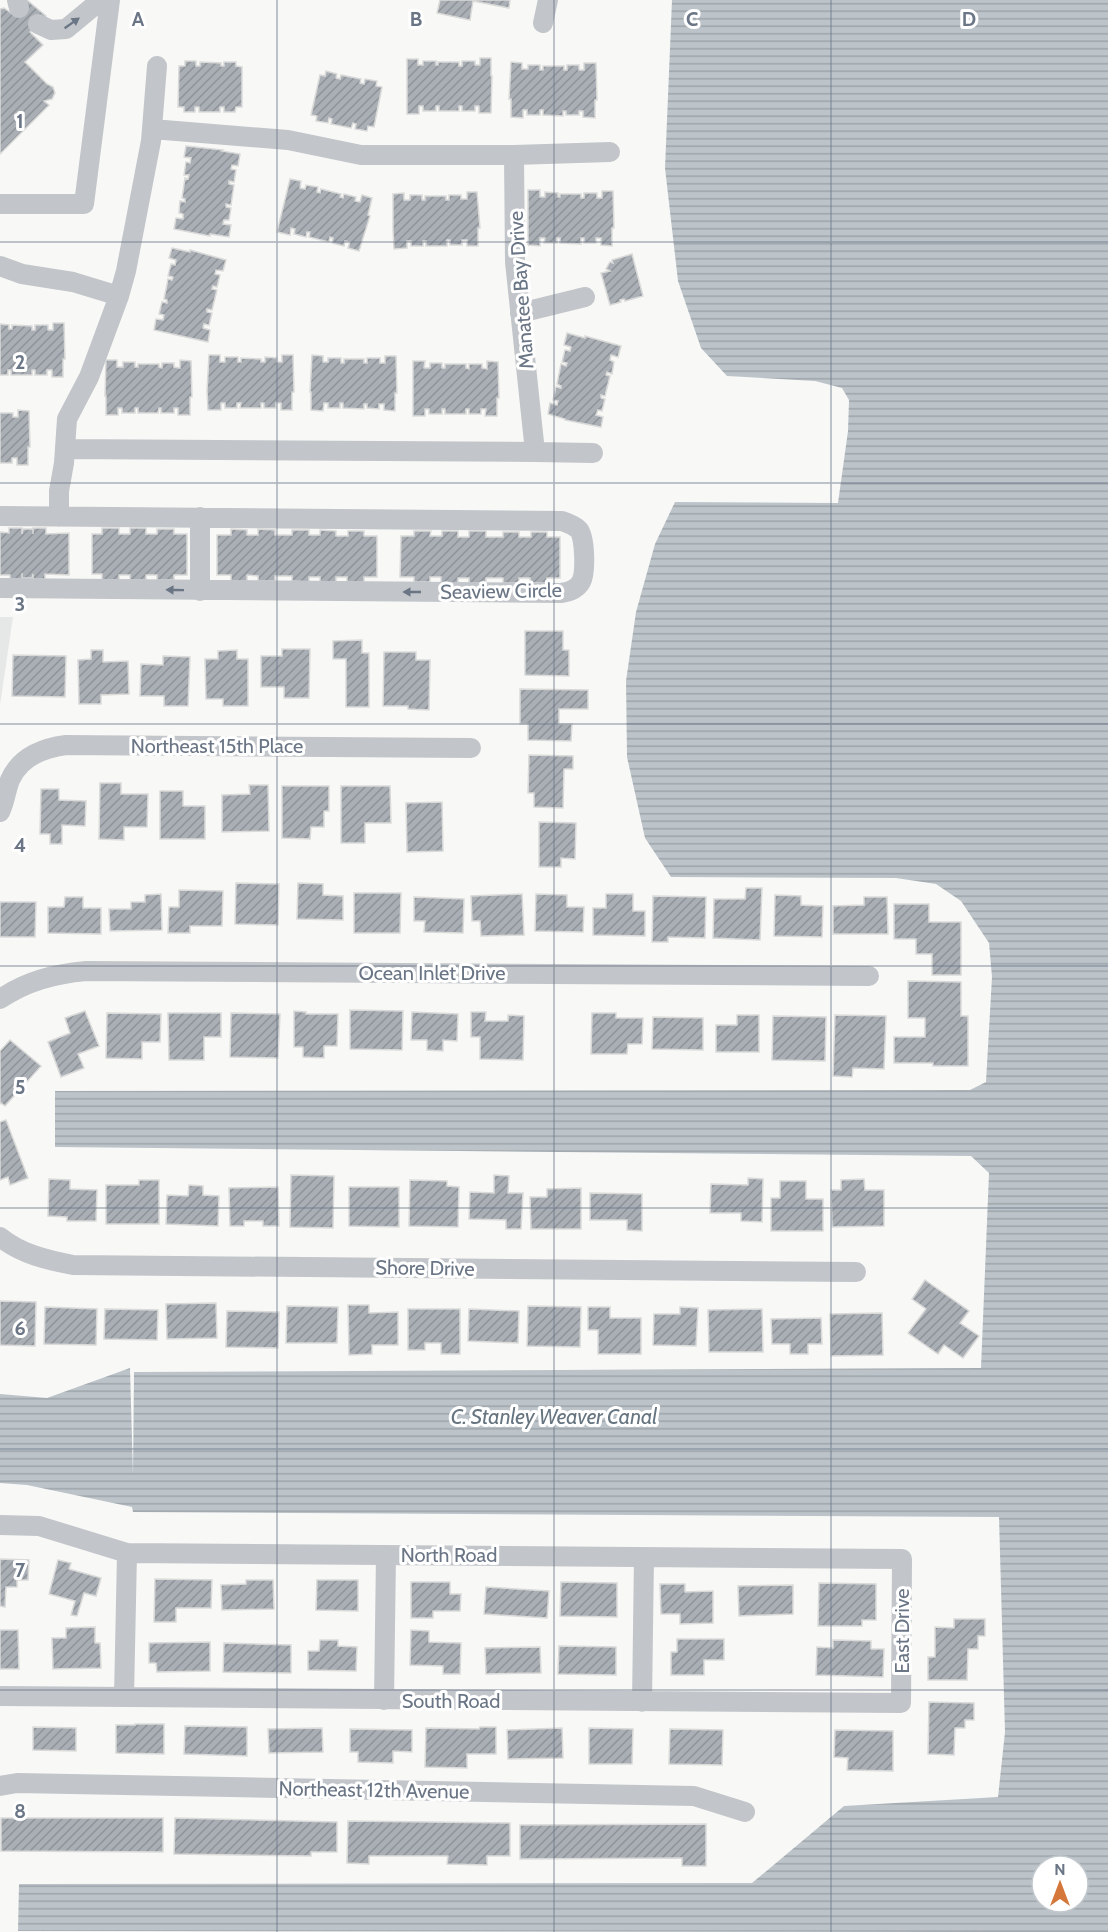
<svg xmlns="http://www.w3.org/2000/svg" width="1108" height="1932" viewBox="0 0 1108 1932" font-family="Cabin,sans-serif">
<defs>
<pattern id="water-rules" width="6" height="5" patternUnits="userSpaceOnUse" patternTransform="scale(1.5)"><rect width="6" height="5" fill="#bcc4ca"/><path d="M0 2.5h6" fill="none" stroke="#9da4aa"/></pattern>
<pattern id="building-hatch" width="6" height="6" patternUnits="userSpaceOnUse" patternTransform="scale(1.5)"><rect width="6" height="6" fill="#aaafb6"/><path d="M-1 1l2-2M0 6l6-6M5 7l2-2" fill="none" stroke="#8e939a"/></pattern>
</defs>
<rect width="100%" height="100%" fill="#f8f8f6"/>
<path fill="#e6e7e7" d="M0 617H13L0 705Z"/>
<path fill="url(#water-rules)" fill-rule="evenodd" d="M672 0H1108V1932L18 1931 19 1884 752 1883 844 1806 998 1797 1005 1732 999 1517 133 1512 132 1507 27 1485 0 1483V1394L47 1398 130 1368 133 1475 134 1372 981 1368 989 1173 971 1156 55 1147V1091L970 1090 986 1082 992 977 989 943 961 901 936 884 896 878 671 877 645 838 627 757 626 681 636 612 655 544 675 502 838 503 848 431 849 400 842 388 815 381 727 376 701 348 678 281 665 168ZM1042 1866H1078V1902H1042Z"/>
<path fill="url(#building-hatch)" stroke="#dadad9" stroke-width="1.5" d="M27 0 46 16 30 32 43 45 25 62 47 84 53 87 55 93 52 99 44 101 49 105 0 154V9L4 8 14 15Z
M440 0H510L509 8 473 1 470 20 437 13Z
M480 58H491V76H492L491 113H479V106H475V111H462V106H459V111H439V106H436V111H423V106H419V114H407V59H418V65H423V61H436V65H438V62H459V66H462V61H475V65H480Z
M185 61H196V66H200V62L221 63V66H224V62H236V66L242 67V107H236L235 112H224V107H220V112H199V107H195V112H184V107H178L179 66H185Z
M511 62 522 63V69H528V65H540V70H543V66H564V70H567V65H579V70H584V63H596L597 100H595V118L583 117V111H579V115H566V111H563V116L543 115V110H540V115H527V110H523V118L511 117V99H509Z
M326 71 337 74 336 78 340 79 341 75 361 79 360 83 364 84 365 79 377 81 376 86 382 87 374 127 368 126 367 131 355 129 356 124 353 123 351 128 331 124 332 119 329 118 328 123 316 121 317 116 311 115 320 75 325 76Z
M186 146 223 150 222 151 240 154 238 166 232 165 231 169 236 170 234 182 229 181V184L234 185 231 205 226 204V207L231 208 229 220H224L223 224 231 225 229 237 210 234V236L174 229 176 218 183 219V214L179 213 180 201 185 202V199L182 198 185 178 188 179 189 175H184L186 162 190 163 191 158 184 157Z
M290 179 301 181 300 188 305 189 306 185 318 187 317 192 320 193 321 189 341 194 340 197 343 198 344 194 356 197 355 201 360 202 362 195 372 198 368 215 370 216 359 251 348 248 350 242 345 241 344 246 332 243 333 238 330 237 329 242 309 237 310 232H307L306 237 294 234 295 229 291 228 290 235 277 232Z
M528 190H540V197H545V192L558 193V197H560V194H581V198H584V193H597V198H602V191H613L614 228H612V246L601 245V238H596V243H584V238H581V244L560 243V238H557V243H544L545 238H540V246L528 245Z
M467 192H477L480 228H478V246H467V240H462V245H450V240H447V246H426V241H423V246H411V241H407V248L394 249 393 230V194L404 193V200H410V195H422V200H425V196H446V200H449V195H461V199H467Z
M172 248 190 252V250L226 260 223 271 216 270 215 274 220 275 217 287 213 286 212 289 217 290 212 310 207 309V312L212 313 209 325 204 324 203 328 210 330 208 342 154 330 156 319 163 320 164 315 159 314 162 302 167 303V300L164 299 168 279 172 280 173 277 168 276 171 264 175 265 176 260 169 258Z
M632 254 643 296 625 301 624 299 620 300 621 302 610 305 601 273 610 271 606 269 610 262 613 263 612 260Z
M53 323H64L65 359H63V377H52V370H47V375H35V370H32V375H11V370H8V375H0V324L9 325V329H12V325L32 326V330H35V325H48V330H53Z
M567 333 585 338V336L621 346 618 357 611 355 610 360 614 362 612 374 607 372 606 375 610 376 605 396 601 395V398L605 399 602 411 598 410 596 415 603 417 601 427 565 420V419L548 414 550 403 557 405 558 401 553 400 556 387 561 388V386L557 384 561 364 566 366 567 363 562 362 565 350 570 351 571 347 564 345Z
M209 355H220V362H225V357H238V362H241V358L261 359V362H265V357L277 358V362H282V355H293L294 392H292V410H281V403H276V408H264V403H261V408H240L241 403H237V408H225V403H221V410H208L207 391Z
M312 355 323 356V362H328V358H341V363H344V359H364V363H367V358H380V363H385V356H396L397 393H395V411L384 410V404H379V409L367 408V404H364V409L343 408V403H340V408H328V403H324L323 411 311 410V392H310Z
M106 360H117V367H123V362H135V367H138V364H159V367L162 368V363H174V367L180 368V360L191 361 192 397H190V415H178V408H174V413H161V408H159L158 413H138V408H135V413H122V408H118V415H106V396H105Z
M413 361H425L424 368H430V363H442V368H445V364H466V368L469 369V364H482V368L487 369V361L498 362 499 398H497V416H485L486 409H481V414H469V409H466V414H445V409H442V414H429V409H425V416H413Z
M18 410 29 411 30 447H28V465H17V458H12V463H0V413H13V417H18Z
M9 528H22V534L23 529H33V534V528H46V534L69 533V575L45 574V579H33V574L32 578H22V573V579H10V575H0V532L9 533Z
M102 528H119V534H130V528H146V534H157V529H174V534H187V575H174V580H157V575H146V580H130V575H119V580H102V574H92V534H102Z
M231 529 247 530V535H258V529L275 530V535H292V530H309V535H320V530L336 531V536H348V531H364V536H377V577H364V582H347V577H336V582H320V577H309V582L292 581V576H275V581H258V576L247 575V581H231V575H217V535H231Z
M414 531H431L430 536H442V531H458V537H469V531H486V537H503V532H519V537H531V532H547V537H560V578H547V583H530V578H519V583H503V578H486V583H469V578H458V583H441V577H430V582H414V577H400L401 536H414Z
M525 631H563V650H569V676L525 675Z
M362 640V653H369V707H346V659H333V641Z
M282 649H310L309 698H284V687H261V656H282Z
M91 650H103V662L128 661 129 694 101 695V704H79L78 660 91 659Z
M237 650V659H248V706H223V699H206L205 659H218V651Z
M384 652H416V660H430L429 710 408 709V706H383Z
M13 655 66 656 65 697 12 696Z
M163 656 190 657 188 706H164V696H140L141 664 163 665Z
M520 689 588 690V709H559V724H572L571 741 528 740V724H520Z
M529 755 573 756V769H564L563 808 534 807V793H528Z
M100 783H121V794H148L147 827H124V840L99 839Z
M249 785H268L269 831 222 832V795L250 794Z
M282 786H329V811H324V827H311L310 839 282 838Z
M341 786H390L391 823H365V843H341Z
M41 789H59V800L86 801 85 826 62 825V844H50V834H40Z
M160 791H183V806H205V839H160Z
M442 802 443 851 407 852 406 803Z
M539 822 576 823 575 859 561 858V867H539Z
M236 883 279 884 278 925 235 924Z
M298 883 323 884V895L343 896V920L297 919Z
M746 888H762L760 940 713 938 714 899H745Z
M179 890 223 891 222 926H190V933H168L169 907H179Z
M354 893H401L400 933H354Z
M161 894 162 930 110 931 109 909H131V902H145V895Z
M522 894 524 935 481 936 480 921H472L471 896Z
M536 894 567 895V907H584L583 932 535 931Z
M606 894H633V911H645V936L593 935V908H606Z
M775 895 801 896V905L823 906 822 937 774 936Z
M653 896 706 897 705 938 668 937V942H652Z
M65 897H83V908H101V934L48 933V907H64Z
M414 897 464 899 463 933 424 932 425 921H414Z
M864 897H887L888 934H833V906L864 905Z
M0 902H36L35 937H0Z
M894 904H929V922H961V975H932V954H916V939H894Z
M908 981 961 982V1016H968V1066H933V1063H894V1037H925V1018H908Z
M350 1010 403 1011 402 1050 350 1049Z
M85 1011 99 1046 78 1054 84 1068 61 1077 48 1042 70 1033 65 1018Z
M294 1011 306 1012V1014H338L337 1046H324V1058L303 1057V1047H294Z
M412 1012 458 1014 457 1041 443 1040V1051L427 1050V1040H411Z
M471 1012H486L485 1021H508V1015L524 1016 523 1060 480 1059V1037H471Z
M107 1013 161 1014 160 1042H142V1059L106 1058Z
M168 1013H221V1037H204V1060H169Z
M231 1013 280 1014 278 1058 230 1057Z
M592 1013H616V1018H643L642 1044H628L627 1054H591Z
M737 1015H759V1052H716V1025H737Z
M835 1015 886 1016 884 1069 853 1068 852 1077 833 1076Z
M773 1016 826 1017 825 1061 772 1060Z
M653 1017 703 1018V1050L652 1049Z
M10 1040 41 1066 5 1106 1 1103 0 1104V1051Z
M6 1120 28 1178 10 1185 8 1177 0 1180V1122Z
M291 1175 334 1176 333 1228 290 1227Z
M494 1175 509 1176 508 1193H523L521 1229H506V1220L469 1219 470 1192 494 1193Z
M748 1178 763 1179 762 1222 741 1221V1213H710L711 1184 748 1185Z
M49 1179 70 1180V1189L97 1190 96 1221H67V1217L48 1216Z
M864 1179 865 1190H884V1226L832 1227 831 1190H841V1180Z
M139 1180H159V1224H106V1185H139Z
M410 1180 447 1181V1186L459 1187 458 1227 409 1226Z
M780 1181H806V1199H823V1231H771V1198H780Z
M189 1185 203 1186V1195L219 1196 218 1226 166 1224 167 1195 188 1196Z
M278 1187 279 1226H263V1221H244V1226H230L229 1188Z
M349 1187H399V1227L349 1226Z
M581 1188V1229H531L530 1197H547V1189Z
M590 1193 642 1194V1231L627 1230V1220H590Z
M925 1280 969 1311 960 1323 979 1336 963 1358 944 1345 938 1354 908 1333 926 1309 912 1299Z
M0 1301 36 1302 35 1346 0 1345Z
M216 1303 217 1338 167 1339 166 1304Z
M348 1305H369V1313L398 1312V1345H372V1354L349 1355Z
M287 1306 338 1307 337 1343H286Z
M528 1306 581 1307 580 1347 527 1346Z
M45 1307 97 1309 96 1345 44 1344Z
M588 1307H610V1318H641V1354H598V1330H588Z
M680 1307 698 1308 696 1346 653 1345 654 1314H680Z
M105 1309 158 1310 157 1340 104 1339Z
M408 1309H460V1354H441V1343H425V1350H408Z
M469 1309 519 1311 518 1343 468 1341Z
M762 1309 763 1352H709L708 1310Z
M227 1311 279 1312 278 1348 226 1347Z
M882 1313 883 1355 831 1356 830 1314Z
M821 1318 822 1344H808V1354H790V1344H772L771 1319Z
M0 1559 29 1560 28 1580H17V1587H6L5 1607 0 1606Z
M58 1560 71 1563 69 1569 101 1578 96 1596 84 1593 77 1616 71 1615 75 1601 49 1594Z
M155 1579 212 1580 211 1608H176V1622H154Z
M246 1580H273L274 1609 222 1610 221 1585 246 1584Z
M317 1580H358V1611L316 1610Z
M411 1582H450V1594H461L460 1611H433V1618H411Z
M561 1582 617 1583V1617L560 1616Z
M819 1583 876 1584V1620H862V1626H818Z
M660 1584H685V1592L713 1591V1623L680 1624V1614H661Z
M793 1585V1614L739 1616 738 1586Z
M486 1587 549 1591 547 1618 484 1614Z
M954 1619H985V1636H978V1649H968L967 1680H928V1657H935V1627L954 1628Z
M95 1627V1643H100L101 1668 53 1669 52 1638H66V1628Z
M0 1630H18L19 1669H0Z
M411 1630 429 1631V1642L461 1643 460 1674H443V1666L410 1665Z
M677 1639H724V1660H704V1675H671V1652H677Z
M320 1640H338V1646L357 1647 356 1671 308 1670V1651H319Z
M833 1640 871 1641V1649H884L883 1677 816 1675 817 1647 833 1648Z
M210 1642V1671L157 1672 156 1663H149V1643Z
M224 1643 291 1645V1673L223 1672Z
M559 1646 616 1647V1675L558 1674Z
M540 1647 541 1673 486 1674 485 1648Z
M929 1702 974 1703V1720H965V1728H955L954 1755 928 1754Z
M135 1724H164V1754L116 1753V1725H135Z
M185 1726 247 1727V1756L184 1754Z
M33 1727 76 1728V1751L33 1750Z
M480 1727H496V1754H467V1768L425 1767 426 1728 479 1729Z
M322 1728 323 1752 269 1753 268 1729Z
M562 1728 563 1758 508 1759 507 1730Z
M589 1728 633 1729 632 1764H589Z
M350 1729 412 1730V1752L393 1751V1763L358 1762V1752H350Z
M670 1729 723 1730 722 1765 669 1764Z
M835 1730 893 1731V1771L847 1770 848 1758 834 1757Z
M1 1818H163V1852L1 1851Z
M175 1818 337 1822V1852H311V1856L174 1854Z
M348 1821 510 1823V1856H487V1865L447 1864 448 1856H369V1864L347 1863Z
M706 1824V1866H682V1858L520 1859V1825Z"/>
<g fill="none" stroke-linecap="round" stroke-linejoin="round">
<path stroke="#c2c5c9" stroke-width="20" d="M17 0 19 8
M543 23 548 0
M38 24 51 30 66 29 101 0
M514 155 610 152
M0 204H84L110 0
M0 266 22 274 73 282 119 296
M520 313 585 297
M65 449 535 452 515 262 514 155H361L288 140 152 129
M535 452 593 453
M0 516 562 521C568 523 574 525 579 530 585 538 586 573 581 582 577 589 569 592 561 593L0 588
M59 517V491L64 463 67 419 89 377 119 296 126 271 151 141 157 66
M200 591V517
M0 812C5 802 6 790 10 780 20 757 43 748 66 745L471 748
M0 999C27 981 54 974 86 971L869 976
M0 1237C21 1254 47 1260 73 1265L856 1272
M0 1525 39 1526 127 1553 902 1559 901 1703 0 1696
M124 1697 127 1553
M384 1700 386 1555
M642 1702 644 1557
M0 1786 17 1783 694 1796 745 1812"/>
</g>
<defs><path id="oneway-solid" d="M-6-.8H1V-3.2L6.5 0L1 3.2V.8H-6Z" transform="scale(1.5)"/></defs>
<g fill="#6a7585">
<use href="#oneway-solid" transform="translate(72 23) rotate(-35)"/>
<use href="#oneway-solid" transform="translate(175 590) rotate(-179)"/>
<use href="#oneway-solid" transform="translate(412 592) rotate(-180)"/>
</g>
<path fill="none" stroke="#6a7585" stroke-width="1.5" stroke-opacity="0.55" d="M277 0V1932M554 0V1932M831 0V1932M0 242H1108M0 483H1108M0 724H1108M0 966H1108M0 1208H1108M0 1449H1108M0 1690H1108"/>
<g text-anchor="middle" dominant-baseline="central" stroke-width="6" stroke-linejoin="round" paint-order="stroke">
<g font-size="20" fill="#6a7585" stroke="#fff">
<text transform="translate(521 290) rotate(-94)">Manatee Bay Drive</text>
<text transform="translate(501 591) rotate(-1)">Seaview Circle</text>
<text x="217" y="746">Northeast 15th Place</text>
<text x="432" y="973">Ocean Inlet Drive</text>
<text transform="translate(425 1268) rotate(1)">Shore Drive</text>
<text x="449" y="1555">North Road</text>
<text transform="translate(902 1631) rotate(-90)">East Drive</text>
<text x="451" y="1701">South Road</text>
<text transform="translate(374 1790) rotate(1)">Northeast 12th Avenue</text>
</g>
<g font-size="21" font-style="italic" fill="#667580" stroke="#fff">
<text x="554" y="1416">C. Stanley Weaver Canal</text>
</g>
</g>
<g font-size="20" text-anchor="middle" font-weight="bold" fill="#6a7585" stroke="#fff" stroke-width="6" stroke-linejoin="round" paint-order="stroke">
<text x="138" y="26">A</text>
<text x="416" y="26">B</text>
<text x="692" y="26">C</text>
<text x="969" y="26">D</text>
<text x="20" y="128">1</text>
<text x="20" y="369">2</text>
<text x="20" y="611">3</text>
<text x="20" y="852">4</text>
<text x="20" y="1094">5</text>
<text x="20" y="1335">6</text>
<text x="20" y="1577">7</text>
<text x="20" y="1818">8</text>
</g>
<g transform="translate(1060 1884)"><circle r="28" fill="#ffffff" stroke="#c3c8ce" stroke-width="1.5"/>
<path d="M0-4.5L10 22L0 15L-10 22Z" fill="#d5773a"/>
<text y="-9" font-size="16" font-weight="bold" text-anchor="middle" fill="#6a7585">N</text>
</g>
</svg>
